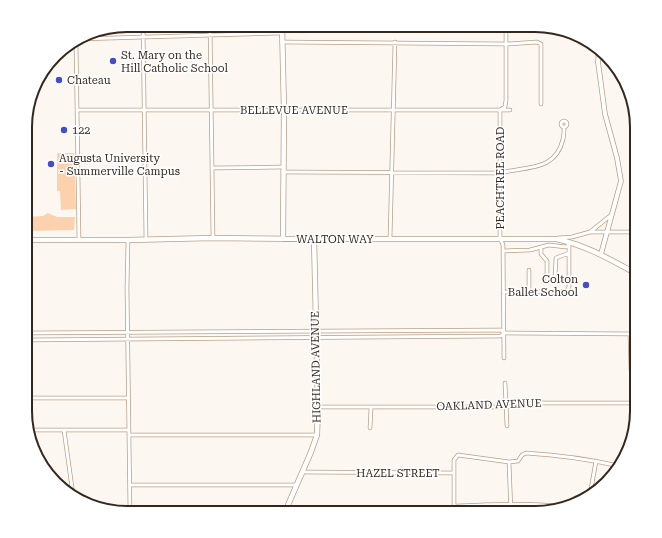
<svg xmlns="http://www.w3.org/2000/svg" width="662" height="538" viewBox="0 0 662 538" font-family="'Roboto Serif',serif">
<rect width="100%" height="100%" fill="#fdf7f2"/>
<path fill="#fbd2ad" d="M57 153H74L76 209 61 210 60 191H57Z
M48 213 57 217H75L74 230 26 231V217L43 216Z"/>
<g fill="none" stroke-linecap="round" stroke-linejoin="round">
<g stroke="#ba9e85" stroke-width="4.5">
<path id="minor" d="M143 25 146 240
M210 25 213 238
M78 39 282 33
M76 41 79 240
M282 42 507 44 537 42 541 44V104
M77 110H510
M561 124a3 3 0 1 1 6 0a3 3 0 1 1-6 0Z
M212 168 283 167
M283 172 500 173C525 166 556 172 563 139 564 135 564 131 564 127
M590 232H637
M558 238 572 237 590 232 610 216
M390 239 395 42
M128 240 127 288 130 513
M541 247V254L547 261V280L550 281 554 280 555 277 556 258 569 253
M503 251 530 250 549 245 566 247 569 245
M529 270V292
M503 292 567 291 569 287V242
M25 333 501 330 504 333
M630 334 631 370 633 372 637 373
M25 340 501 336 504 333 637 334
M504 358 503 245 500 238V110L505 107 506 100V25
M505 383 507 426
M25 398H129
M318 407H506L523 403H637
M370 428 371 408
M28 430H129
M64 430 73 495
M129 435H317
M509 462 511 513
M302 472 454 473V460L458 455 509 462 518 461 522 455 526 453C558 455 588 459 619 466
M131 485H296
M590 495 596 461
M454 506C491 505 528 502 564 507
M454 513V473"/>
</g>
<g stroke="#ba9e85" stroke-width="5.5">
<path id="tertiary" d="M599 49 598 62 605 114 617 158 621 181 601 254
M599 59 603 52"/>
</g>
<g stroke="#ba9e85" stroke-width="6">
<path id="secondary" d="M282 25 284 110 283 239
M26 240H128L213 238 314 239H556C586 245 611 260 637 274
M287 513 288 505 311 452 317 435 318 407 314 239"/>
</g>
<use href="#minor" stroke="#fff" stroke-width="3"/>
<use href="#tertiary" stroke="#fff" stroke-width="4"/>
<use href="#secondary" stroke="#fff" stroke-width="4.5"/>
</g>
<g fill="#444fc3" stroke="#fff" stroke-width="1.5">
<circle cx="113" cy="61" r="4"/>
<circle cx="59" cy="80" r="4"/>
<circle cx="64" cy="130" r="4"/>
<circle cx="51" cy="164" r="4"/>
<circle cx="586" cy="285" r="4"/>
</g>
<g text-anchor="middle" dominant-baseline="central" stroke-width="3" stroke-linejoin="round" paint-order="stroke">
<g font-size="11" fill="#34281e" stroke="#fff" text-anchor="start">
<text x="121" y="55">St. Mary on the<tspan x="121" dy="13">Hill Catholic School</tspan></text>
<text x="67" y="80">Chateau</text>
<text x="72" y="130">122</text>
<text x="59" y="158">Augusta University<tspan x="59" dy="13">- Summerville Campus</tspan></text>
<text x="578" y="279" text-anchor="end">Colton<tspan x="578" dy="13">Ballet School</tspan></text>
</g>
<g font-size="11" fill="#34281e" stroke="#fff">
<text x="294" y="110">BELLEVUE AVENUE</text>
<text transform="translate(500 178) rotate(-90)">PEACHTREE ROAD</text>
<text x="335" y="239">WALTON WAY</text>
<text transform="translate(316 367) rotate(-91)">HIGHLAND AVENUE</text>
<text transform="translate(489 405) rotate(-2)">OAKLAND AVENUE</text>
<text x="398" y="473">HAZEL STREET</text>
</g>
</g>
<path d="M0 0H662V538H0ZM127 32H535A95 95 0 0 1 630 127V411A95 95 0 0 1 535 506H127A95 95 0 0 1 32 411V127A95 95 0 0 1 127 32Z" fill="#fff" fill-rule="evenodd"/>
<path fill="none" stroke="#34281e" stroke-width="2" d="M127 32H535A95 95 0 0 1 630 127V411A95 95 0 0 1 535 506H127A95 95 0 0 1 32 411V127A95 95 0 0 1 127 32Z"/>
</svg>
